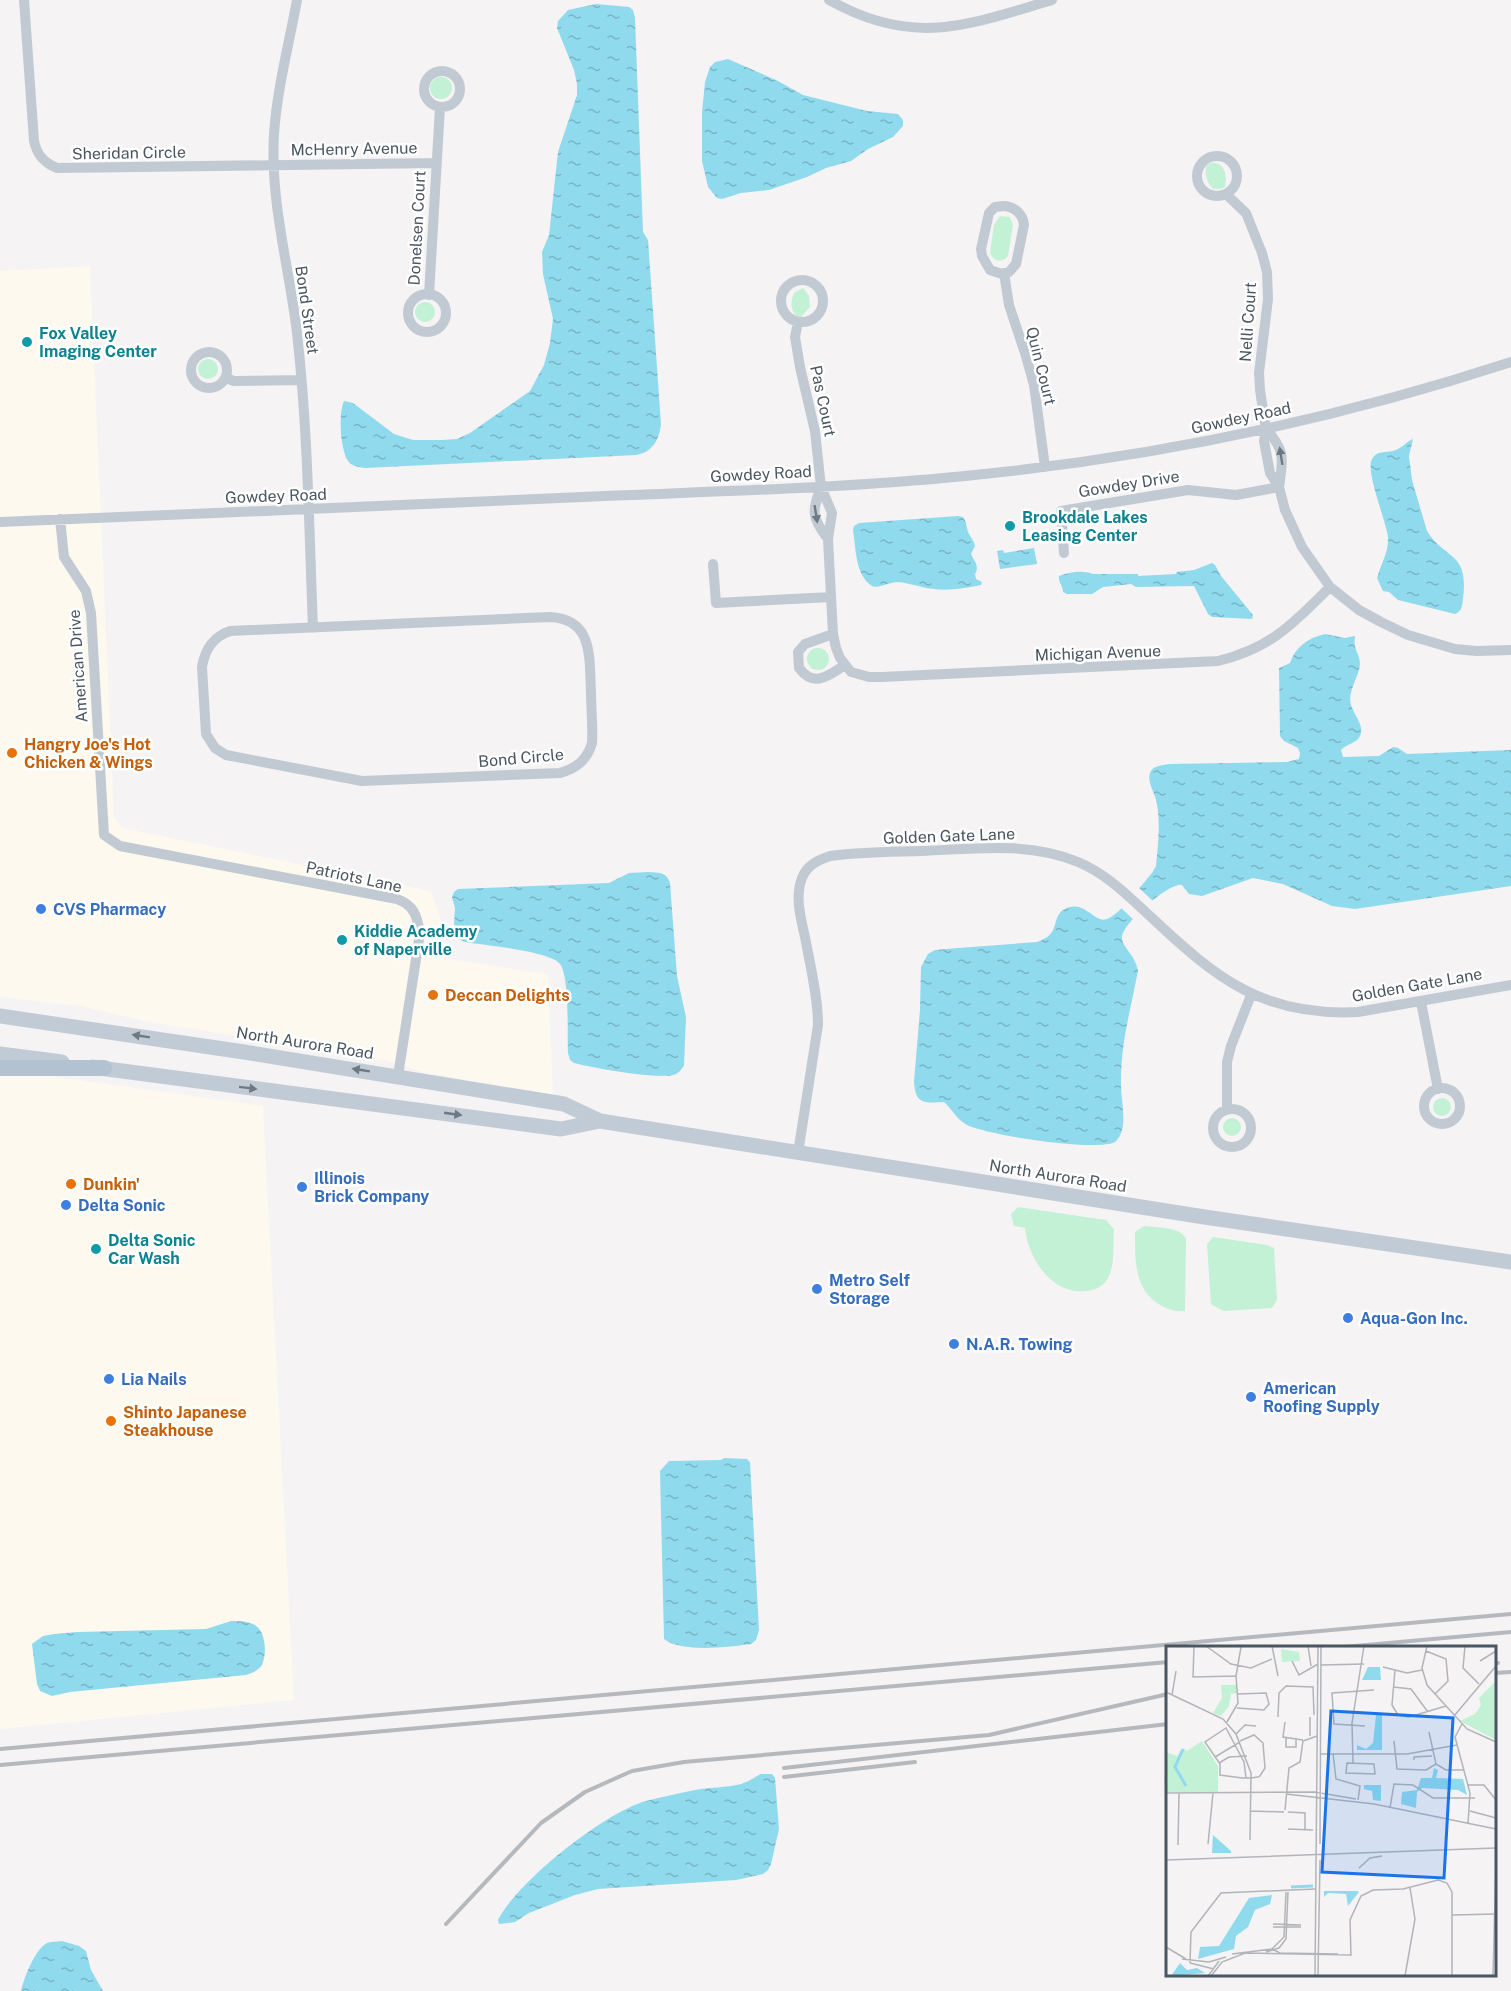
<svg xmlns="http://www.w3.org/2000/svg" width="1511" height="1991" viewBox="0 0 1511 1991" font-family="'Public Sans',sans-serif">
<defs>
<pattern id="water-ripples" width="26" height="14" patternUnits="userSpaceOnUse" patternTransform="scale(1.5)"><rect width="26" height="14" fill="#90daee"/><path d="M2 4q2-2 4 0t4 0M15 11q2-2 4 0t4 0" fill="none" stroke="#78b4c4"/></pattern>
</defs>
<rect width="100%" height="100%" fill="#f5f3f3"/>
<path fill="#fdf9ef" d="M90 266 114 816 122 828 431 891 441 921 436 957 548 974 553 1095 423 1072 381 1059 149 1022 80 1006 0 997V271Z
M0 1074 50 1076 263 1106 294 1700 0 1729Z"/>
<path fill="#c3f1d5" d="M430 88a11 11 0 1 1 22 0a11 11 0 1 1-22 0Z
M1211 163C1224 161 1228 176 1225 187L1220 189H1213C1207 182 1205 176 1206 166Z
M1000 216 1010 217 1013 225 1008 256C1002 263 994 262 990 253L994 225Z
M803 288 809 296 810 307 800 318C790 313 790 302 794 293Z
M415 312a10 10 0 1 1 20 0a10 10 0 1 1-20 0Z
M198 369a10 10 0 1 1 20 0a10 10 0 1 1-20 0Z
M807 659a11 11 0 1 1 22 0a11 11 0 1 1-22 0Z
M1433 1107a9 9 0 1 1 18 0a9 9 0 1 1-18 0Z
M1223 1127a9 9 0 1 1 18 0a9 9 0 1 1-18 0Z
M1018 1207 1106 1220 1114 1229C1113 1243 1115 1263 1109 1276 1105 1285 1097 1290 1087 1291 1053 1296 1028 1259 1025 1228L1014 1226 1011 1214Z
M1144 1226C1157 1228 1181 1226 1186 1239L1185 1311C1177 1312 1169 1310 1162 1306 1134 1291 1135 1261 1135 1232Z
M1213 1237 1267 1245 1274 1248 1277 1300 1272 1308 1223 1311 1211 1304 1207 1244Z"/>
<path fill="url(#water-ripples)" d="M596 4 629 7 633 10 635 18 643 232 648 240 661 424C659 440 653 452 636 455L365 468C361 467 355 467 351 464 340 456 338 413 344 401L353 403 394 434 413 440H442L457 439 470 433 530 391 544 365 550 343 553 319 543 274 542 252 549 235 558 152 577 95V84L574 70 557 28 558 21 568 10Z
M728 59 778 81 803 95 867 111 898 114 903 120V126L893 137 868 149 851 161 826 168 807 177 769 190 741 193 722 199 717 198 708 187 702 161V112L705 82 710 67 715 62Z
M1413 439 1409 456 1412 480 1427 531C1446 561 1469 551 1463 599 1462 606 1462 611 1455 614L1398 600 1389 592 1383 591 1377 578C1381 564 1389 551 1388 537 1386 521 1365 470 1372 459 1377 450 1385 453 1393 451 1401 449 1406 442 1413 439Z
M958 516 963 517C967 522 966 528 969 534 971 538 974 541 975 546L971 554C974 561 980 566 975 574L976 579 982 582 981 585C966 588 949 591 934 589 922 588 910 583 898 582 890 582 877 589 872 586 855 575 856 548 853 530L854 526 859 523Z
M1034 548 1037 564 1000 569 997 551 1003 550 1004 553Z
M1212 563 1215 565 1221 576 1253 615 1252 619 1212 617 1208 614 1194 586 1136 587 1131 584 1103 587 1092 594H1067L1063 592C1063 586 1058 582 1059 576 1070 572 1082 570 1093 574H1138V576L1176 574 1177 572 1194 570Z
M1325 634 1345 638 1355 636C1355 640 1354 643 1355 646 1356 652 1360 656 1360 664 1359 677 1347 692 1351 705 1354 715 1365 726 1360 736 1356 744 1346 744 1341 750L1343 757 1379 756 1393 747 1398 748 1407 754 1511 750V886L1355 909 1332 906 1283 884 1253 878 1202 896 1189 894 1182 885C1169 882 1121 925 1122 938 1122 947 1136 956 1138 971 1131 1007 1121 1043 1121 1080 1120 1099 1130 1129 1115 1142 1096 1152 987 1135 967 1125 956 1119 953 1110 944 1102 925 1103 915 1105 914 1081L920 1010 921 967 928 954 935 950 946 949 1037 942C1042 940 1048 938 1052 932 1057 924 1055 914 1065 909 1085 899 1094 924 1107 919 1121 914 1142 884 1152 873L1156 866C1158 846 1161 819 1156 800 1154 792 1147 781 1150 773 1153 765 1163 765 1171 764L1287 762 1299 759 1300 753 1298 748 1284 741 1280 736 1279 668 1290 663C1296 646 1308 638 1325 634Z
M649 872C659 873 667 872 670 883L677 976 686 1017 684 1066C681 1070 678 1074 673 1075 655 1079 593 1068 574 1063L570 1060 568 1053C567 1034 570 978 560 964 550 951 483 945 465 942L458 939 454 924 455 908 452 897 454 892 458 889 609 883 629 873Z
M724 1458 747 1459 750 1462 759 1630 756 1640 751 1644C730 1647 681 1653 664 1639L660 1471 669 1461 721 1460Z
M231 1621C239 1621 248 1621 255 1625 266 1632 267 1654 262 1665 258 1671 252 1673 246 1675L70 1692 52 1696 40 1691 37 1684 32 1644 43 1636 54 1634 77 1632 206 1629Z
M761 1774H772L775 1778 779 1829 771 1864 768 1870 763 1874 736 1880 598 1889 575 1895 529 1913 515 1922 499 1924 498 1920C518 1881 604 1813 646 1801 662 1797 679 1793 695 1790 711 1787 726 1788 741 1784 748 1782 755 1777 761 1774Z
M62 1941 79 1946 86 1951 91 1970 103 1991H21C24 1978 35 1949 47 1943 52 1941 57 1942 62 1941Z"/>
<path fill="#f5f3f3" d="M1137 886 1155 903 1136 922 1119 906Z"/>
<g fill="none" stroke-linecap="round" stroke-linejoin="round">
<path stroke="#c1cad2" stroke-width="10" d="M24 0 34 141C37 155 44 163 57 168L436 163
M297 0C289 44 277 89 274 134 270 202 289 266 297 333 308 430 309 529 313 628
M829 0C913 47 966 26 1052 0
M424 89a18 18 0 1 1 36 0a18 18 0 1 1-36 0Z
M1197 176a20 20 0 1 1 40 0a20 20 0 1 1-40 0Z
M1226 194 1246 213 1262 253 1267 272 1268 299 1259 373 1260 390 1266 429 1264 441 1270 473 1279 487 1285 510 1302 547 1330 587 1359 610 1381 622 1408 635 1455 649 1477 651 1511 650
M1004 206C1015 207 1023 214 1024 225L1016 264 1009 272 1002 274 990 270 982 256 981 249 989 213 995 207Z
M1004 273 1009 305 1025 353 1034 385 1045 467
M781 301a21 21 0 1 1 42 0a21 21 0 1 1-42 0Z
M408 313a19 19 0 1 1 38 0a19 19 0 1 1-38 0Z
M429 295 440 107
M798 322 795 337 800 367 815 431 821 487 832 513 828 539 833 634 836 648 840 658 851 672 869 677H882L1218 661C1271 648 1293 624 1330 587
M191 370a18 18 0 1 1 36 0a18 18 0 1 1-36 0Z
M226 378 234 381 301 380
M1266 429C1286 451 1283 459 1279 487
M821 487C812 511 811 517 828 539
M60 519 64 557 86 591 91 613 104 835 120 846 397 899C414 905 417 916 420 933L398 1076
M0 522C202 513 403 506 605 496 725 491 845 488 965 476 1150 458 1334 420 1511 362
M1064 553 1061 511 1188 490 1236 495 1279 487
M713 564 716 603 831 597
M550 617C594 619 589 658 591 692 591 709 593 726 592 743 587 760 577 768 560 773L362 781 226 755 215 748 206 734 202 667C205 649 213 637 230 631Z
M833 634 805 644 798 652 799 668C814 688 828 676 845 665
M1421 1002 1438 1089
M1424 1106a18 18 0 1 1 36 0a18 18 0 1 1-36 0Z
M1213 1128a19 19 0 1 1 38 0a19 19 0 1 1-38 0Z
M1227 1110V1062L1231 1046 1251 995
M798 1153 818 1025C818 997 811 970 806 942 802 922 794 898 802 878 807 865 818 860 830 856 860 852 891 852 921 851 974 849 1028 841 1078 862 1107 874 1128 896 1151 917 1216 978 1263 1017 1358 1012L1511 985"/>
<path stroke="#c1cbd6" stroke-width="15" d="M0 1016 244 1052 564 1104 600 1121 1198 1216 1511 1262
M0 1054 62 1062
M92 1067 561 1129 600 1121"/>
<path stroke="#b3c2d1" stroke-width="16" d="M0 1068H104"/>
<path stroke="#b5b8bd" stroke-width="4" d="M1333 1648 1511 1632
M1494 1663H1498
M1494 1673 1511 1672
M0 1749 1511 1614
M0 1765 1168 1662
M784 1768 1168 1724
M784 1777 915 1762
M446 1924 541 1823 585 1792 632 1771 684 1762 989 1735 1168 1694"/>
</g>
<defs><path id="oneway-solid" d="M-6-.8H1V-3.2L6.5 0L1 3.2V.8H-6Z" transform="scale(1.5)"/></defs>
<g fill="#6e7983">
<use href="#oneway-solid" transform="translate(1281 456) rotate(-99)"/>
<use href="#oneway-solid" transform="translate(816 514) rotate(81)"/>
</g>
<g fill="#6e7984">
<use href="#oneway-solid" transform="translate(141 1036) rotate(-171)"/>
<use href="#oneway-solid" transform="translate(361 1070) rotate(-171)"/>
<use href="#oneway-solid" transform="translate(248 1088) rotate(7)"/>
<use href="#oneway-solid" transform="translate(453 1114) rotate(8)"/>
</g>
<g fill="#0f9aa8" stroke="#fff" stroke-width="2">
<circle cx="27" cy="342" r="6"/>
<circle cx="1010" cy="526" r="6"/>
<circle cx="342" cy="940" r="6"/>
<circle cx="96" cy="1249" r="6"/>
</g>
<g fill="#e8710a" stroke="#fff" stroke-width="2">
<circle cx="12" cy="753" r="6"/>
<circle cx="433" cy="995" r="6"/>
<circle cx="71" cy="1184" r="6"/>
<circle cx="111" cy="1421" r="6"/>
</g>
<g fill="#3f7fe0" stroke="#fff" stroke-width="2">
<circle cx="41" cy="909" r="6"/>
<circle cx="302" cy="1187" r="6"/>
<circle cx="66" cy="1205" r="6"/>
<circle cx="817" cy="1289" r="6"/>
<circle cx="1348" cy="1318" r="6"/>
<circle cx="954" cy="1344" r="6"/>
<circle cx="109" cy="1379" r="6"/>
<circle cx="1251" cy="1397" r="6"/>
</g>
<g text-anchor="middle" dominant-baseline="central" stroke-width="5" stroke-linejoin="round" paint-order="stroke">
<g font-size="16" fill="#4a5661" stroke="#fff">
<text transform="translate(354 149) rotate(-1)">McHenry Avenue</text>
<text transform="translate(129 153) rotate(-1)">Sheridan Circle</text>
<text transform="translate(417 228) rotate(-87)">Donelsen Court</text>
<text transform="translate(307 310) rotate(82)">Bond Street</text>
<text transform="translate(1248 322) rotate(-86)">Nelli Court</text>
<text transform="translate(1041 366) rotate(76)">Quin Court</text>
<text transform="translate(823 401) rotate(78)">Pas Court</text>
<text transform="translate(1241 418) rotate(-12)">Gowdey Road</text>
<text transform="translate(761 474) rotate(-3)">Gowdey Road</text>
<text transform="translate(1129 484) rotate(-9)">Gowdey Drive</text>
<text transform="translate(276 496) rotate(-2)">Gowdey Road</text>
<text transform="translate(1098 653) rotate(-2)">Michigan Avenue</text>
<text transform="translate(78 666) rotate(-94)">American Drive</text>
<text transform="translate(521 758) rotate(-5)">Bond Circle</text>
<text transform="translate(949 836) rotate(-2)">Golden Gate Lane</text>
<text transform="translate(354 877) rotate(12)">Patriots Lane</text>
<text transform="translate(1417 985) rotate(-10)">Golden Gate Lane</text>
<text transform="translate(305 1043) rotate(9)">North Aurora Road</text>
<text transform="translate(1058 1176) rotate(9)">North Aurora Road</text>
</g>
<g font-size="16" font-weight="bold" fill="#0d838f" stroke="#fff" text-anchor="start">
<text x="39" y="333">Fox Valley<tspan x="39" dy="18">Imaging Center</tspan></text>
<text x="1022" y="517">Brookdale Lakes<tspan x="1022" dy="18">Leasing Center</tspan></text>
<text x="354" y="931">Kiddie Academy<tspan x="354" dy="18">of Naperville</tspan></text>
<text x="108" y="1240">Delta Sonic<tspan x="108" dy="18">Car Wash</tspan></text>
</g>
<g font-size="16" font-weight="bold" fill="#c56008" stroke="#fff" text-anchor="start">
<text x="24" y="744">Hangry Joe's Hot<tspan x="24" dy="18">Chicken &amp; Wings</tspan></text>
<text x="445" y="995">Deccan Delights</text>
<text x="83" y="1184">Dunkin'</text>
<text x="123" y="1412">Shinto Japanese<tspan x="123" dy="18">Steakhouse</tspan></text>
</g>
<g font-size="16" font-weight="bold" fill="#366cbe" stroke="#fff" text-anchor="start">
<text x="53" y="909">CVS Pharmacy</text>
<text x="314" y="1178">Illinois<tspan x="314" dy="18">Brick Company</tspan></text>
<text x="78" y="1205">Delta Sonic</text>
<text x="829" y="1280">Metro Self<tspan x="829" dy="18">Storage</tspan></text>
<text x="1360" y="1318">Aqua-Gon Inc.</text>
<text x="966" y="1344">N.A.R. Towing</text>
<text x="121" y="1379">Lia Nails</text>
<text x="1263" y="1388">American<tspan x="1263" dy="18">Roofing Supply</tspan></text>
</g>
</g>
<g transform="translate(1166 1646)">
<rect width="330" height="330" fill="#f5f3f3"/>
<path d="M115 3 133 6 134 15 116 16ZM330 35V94L294 75 309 68 315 59 313 52ZM55 39H70L71 47 65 48 63 60 55 70 47 67 56 52ZM36 95 52 120V146H0V106L11 110 17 102 21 105Z" fill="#c3f1d5"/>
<path d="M-2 134a12 12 0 1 1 24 0a12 12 0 1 1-24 0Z" fill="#c3f1d5"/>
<path d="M202 21H214L215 34H196ZM210 69H216V104H191V99L200 103 207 97ZM268 122 272 124 270 132 297 133 301 149 292 144 256 142 251 146 250 162 235 158 236 146 251 144 255 132H266ZM215 139V155L207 154 206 145 198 143V139ZM47 189 65 205V207H46ZM158 245H191L193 246 182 260 180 248 162 247 158 251ZM106 249 104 258 89 264 82 281 70 290 68 303 32 313 34 301 53 300 83 252ZM14 317 21 324 31 322 39 327 5 330Z" fill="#90daee"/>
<path fill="none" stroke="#90daee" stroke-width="3" d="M17 103 9 121 20 140M125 241 147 240"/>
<path fill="none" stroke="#b1b4b9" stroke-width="1.5" d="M28 0 27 31 70 30M40 0 65 18 85 22 106 13M106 0 112 30M142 0 145 20M261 0 256 22 261 39 301 83 330 96M299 0 297 22 313 38M260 5 280 13 282 35 269 48M126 15 133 29 152 18M314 15 330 5M155 19 198 18M217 21 241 27 256 24M229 24 226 59 232 69 243 71 280 60M227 41 245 43 262 66M0 46 57 73 70 88 85 127 84 194M6 49 10 25M71 62 98 64 103 58 100 47 72 48M288 70 330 20M112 71 113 47 120 40 147 41 148 69M61 76 72 57 70 30 75 1M119 76 117 91 137 94M296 78 289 91 304 147 302 177M199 80 168 78 166 47 208 44M263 86 270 118 280 124H298M70 88 79 79 90 80M144 90V71M120 92V101H130V92M74 95 88 89 97 97 99 122 94 130 92 131 85 132H76L54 129V118L39 96 60 82 78 116 80 132M228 95 231 123 260 124 270 118M167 107 170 133 194 140 192 154M154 108H241L291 99M49 111 74 96M248 114V111L266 110M53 117 63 111 81 110M181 117 208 118 209 128 180 127ZM187 117 186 77 198 0M302 139H318L330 154M0 147 149 146 190 153M120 148 208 158 330 183M224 162 228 138 247 139 267 152H309M119 164 123 122 134 116 137 95 151 90M85 165 118 166M304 165 330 172M122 166 139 167V184M122 183 147 184M42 198 47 147M154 198 155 0M12 199 13 147M0 214 330 202M193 222 204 212 216 210M286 269 330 268M107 278 135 279M107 281H135M0 301 20 313M106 303 118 291 120 246M100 306 113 302 120 293 122 246M66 308 106 303 114 307 172 308M16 313 43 316 60 311M24 317 25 286 55 247 149 243M24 317 48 323M42 330 53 315M45 330 56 316 79 307 185 309 184 274 195 250 207 244 237 243 272 234 281 237 286 246V330M149 330 152 0M152 330 154 214M239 330 249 273 244 242M327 330 330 217"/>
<path fill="#1a73e8" fill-opacity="0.15" stroke="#1a73e8" stroke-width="3" d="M165 65 287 72 278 232 156 226Z"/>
<rect width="330" height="330" fill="none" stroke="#4a5661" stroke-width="3"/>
</g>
</svg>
